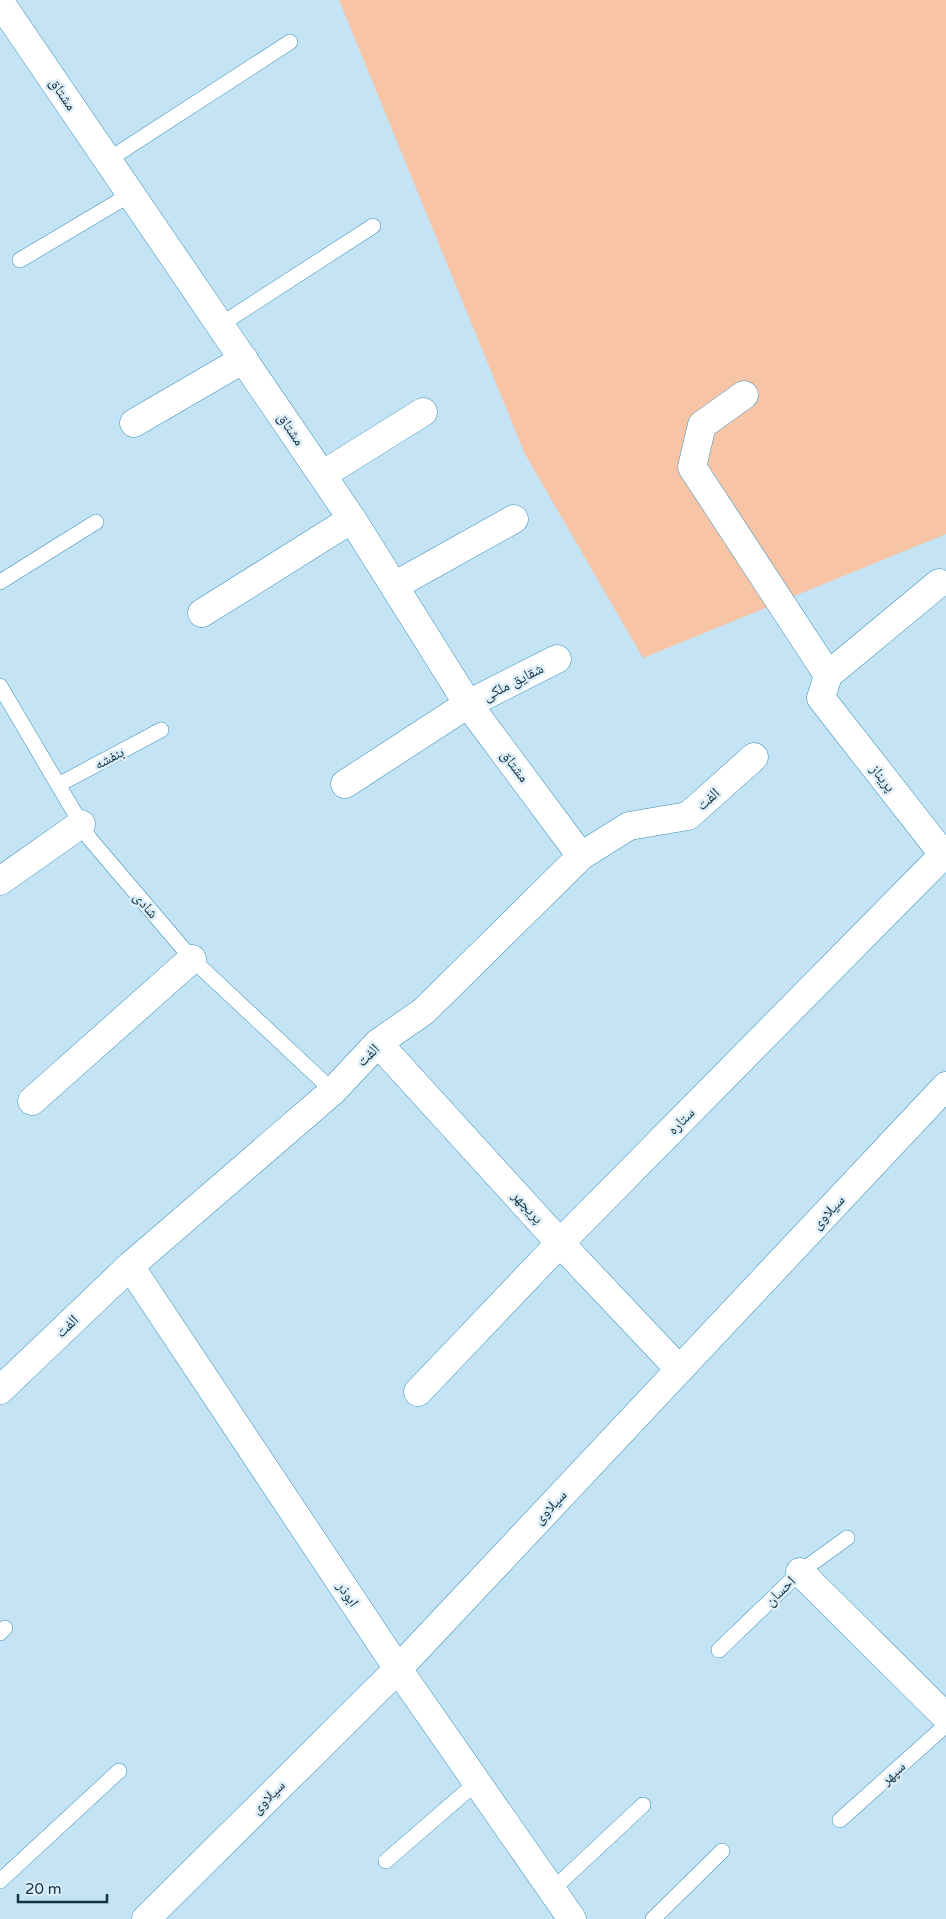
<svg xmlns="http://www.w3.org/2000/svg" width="946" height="1919" viewBox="0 0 946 1919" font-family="'Varela Round','Noto Naskh Arabic',sans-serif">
<rect width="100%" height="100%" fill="#c4e3f5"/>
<path fill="#f7c4a5" d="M339 0H946V534L643 658 525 454Z"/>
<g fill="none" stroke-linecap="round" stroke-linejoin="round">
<g stroke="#3a91bb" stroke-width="16">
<path id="service" d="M108 160 290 42
M20 260 131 194
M220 325 373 226
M0 582 96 522
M0 686 90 839 192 959 333 1091
M58 785 161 730
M0 1633 5 1628
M719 1650 800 1572 847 1538
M840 1820 946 1725
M386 1861 476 1783
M0 1881 119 1771
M551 1891 643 1805
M653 1919 722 1851"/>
</g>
<g stroke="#3a91bb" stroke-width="29">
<path id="minor" d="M0 2 352 519 468 704 581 856
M744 395 702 425 692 467 828 675 821 698 946 858
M134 423 244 359
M322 475 423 412
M394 586 514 519
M202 613 352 519
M828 675 939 583
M345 784 468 704 557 659
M0 881 81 824
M378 1043 560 1243 679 1369
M32 1101 192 959
M0 1390 130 1266 333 1091 378 1043 424 1011 581 856 629 826 688 816 754 757
M418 1392 560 1243 946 852
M800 1572 946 1717
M146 1919 398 1669 946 1086"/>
</g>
<g stroke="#3a91bb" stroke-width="29">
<path id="tertiary" d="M130 1266 398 1669 572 1919"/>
</g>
<use href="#service" stroke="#fff" stroke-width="15"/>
<use href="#minor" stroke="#fff" stroke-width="28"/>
<use href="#tertiary" stroke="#fff" stroke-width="28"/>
</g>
<g text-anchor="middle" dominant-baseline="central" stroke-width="5" stroke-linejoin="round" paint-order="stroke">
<g font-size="15" fill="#103446" stroke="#deeef7">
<text transform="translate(63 94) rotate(56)">مشتاق</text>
<text transform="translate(291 429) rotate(56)">مشتاق</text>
<text transform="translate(513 682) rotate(-27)">شقایق ملکی</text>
<text transform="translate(109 758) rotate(-28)">بنفشه</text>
<text transform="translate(515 766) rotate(53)">مشتاق</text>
<text transform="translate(883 778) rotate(52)">پریناز</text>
<text transform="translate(708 799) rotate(-42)">الفت</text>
<text transform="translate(146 905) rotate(50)">شادی</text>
<text transform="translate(368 1055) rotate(-45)">الفت</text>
<text transform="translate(681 1121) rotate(-45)">ستاره</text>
<text transform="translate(528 1207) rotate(48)">پریچهر</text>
<text transform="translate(828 1212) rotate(-47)">سیلاوی</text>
<text transform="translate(67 1326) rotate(-44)">الفت</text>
<text transform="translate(550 1507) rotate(-47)">سیلاوی</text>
<text transform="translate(780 1591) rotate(-44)">احسان</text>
<text transform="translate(348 1594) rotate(56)">ابوذر</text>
<text transform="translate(893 1773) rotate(-42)">سپهر</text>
<text transform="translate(268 1797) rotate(-45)">سیلاوی</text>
</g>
</g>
<path d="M18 1894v8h89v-8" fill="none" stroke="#103446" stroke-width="2.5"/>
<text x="25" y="1894" font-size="15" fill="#103446" stroke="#deeef7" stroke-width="4" paint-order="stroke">20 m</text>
</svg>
